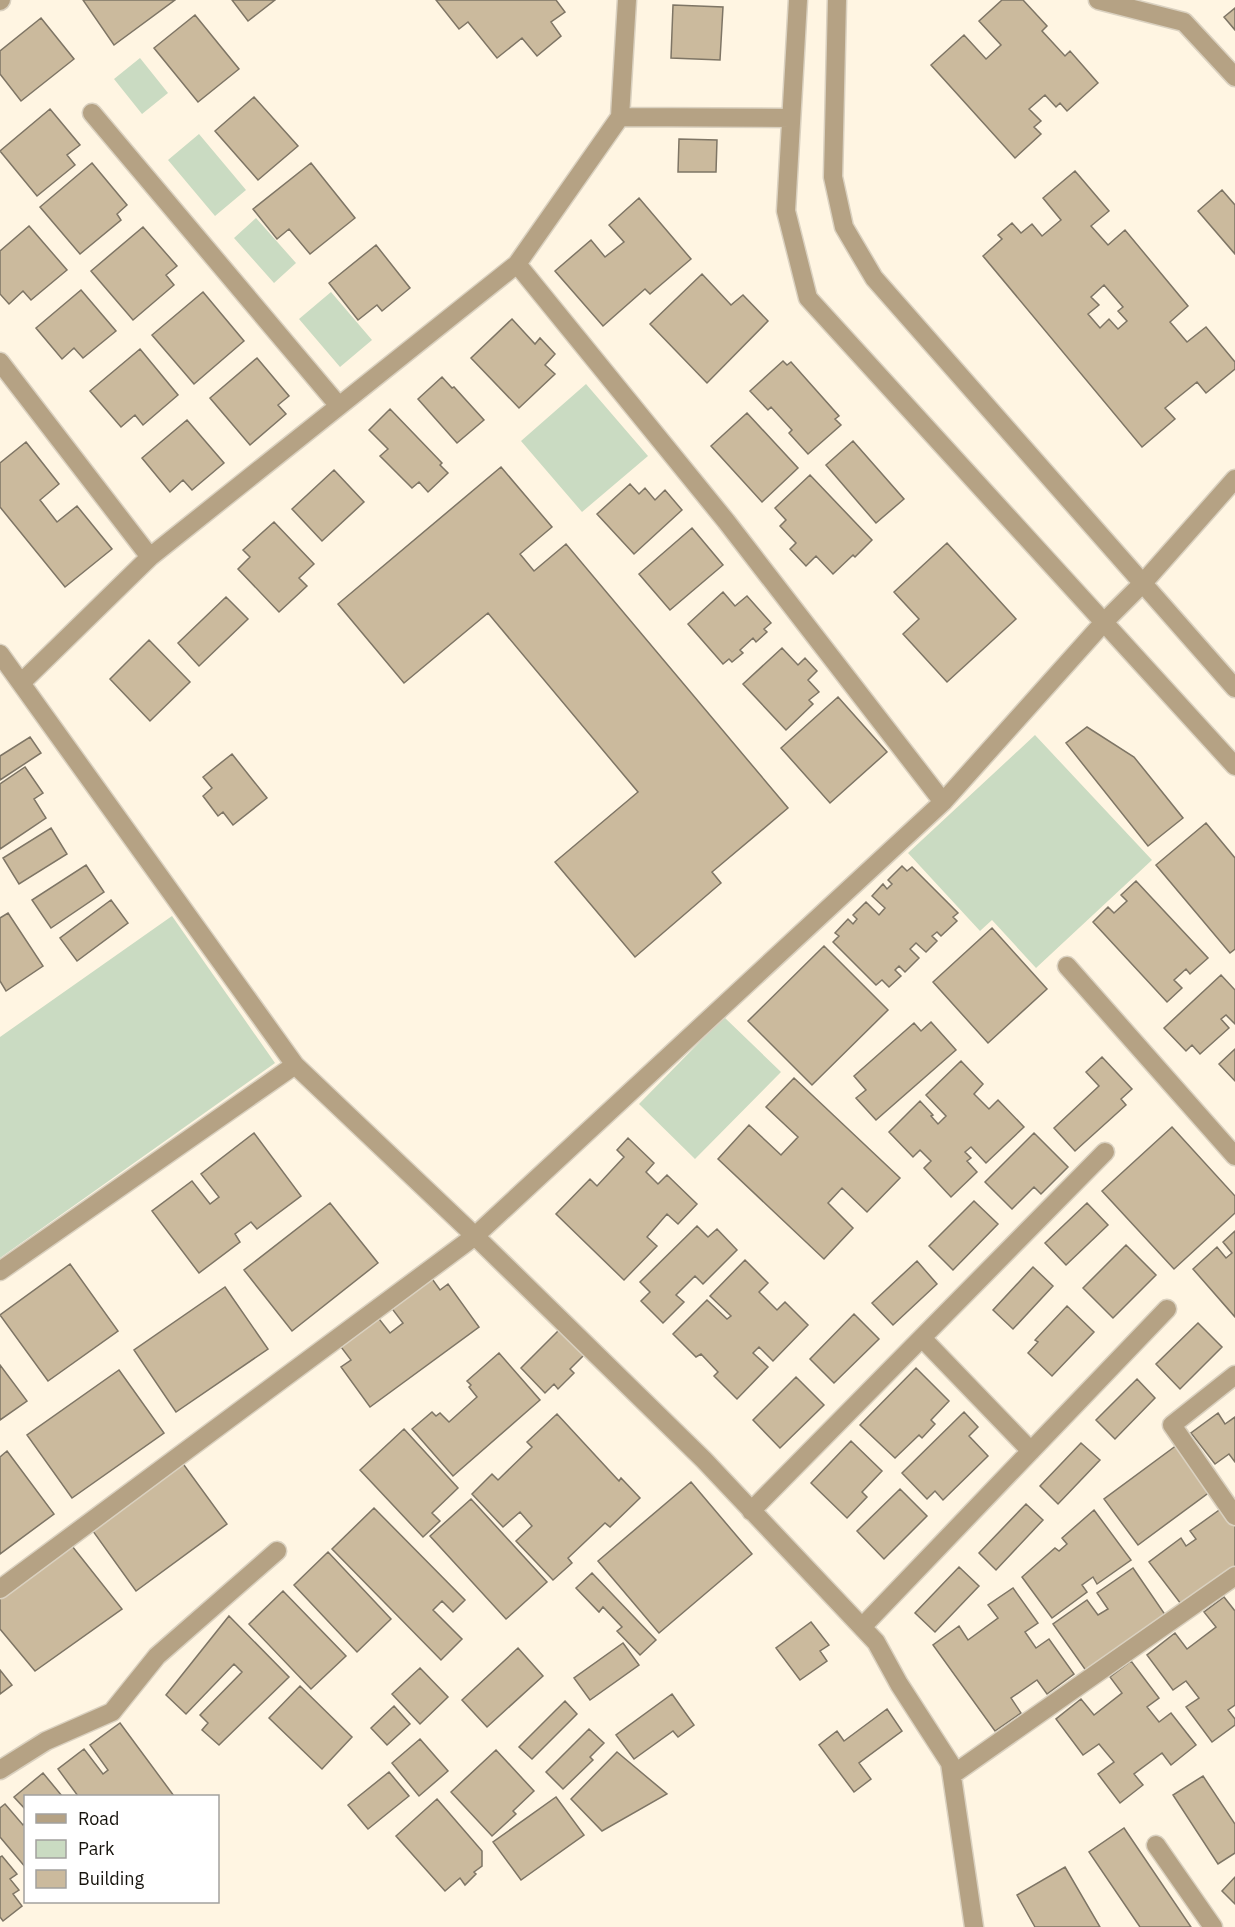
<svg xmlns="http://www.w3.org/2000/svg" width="1235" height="1927" viewBox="0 0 1235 1927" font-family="'IBM Plex Sans',sans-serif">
<rect width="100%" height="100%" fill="#fff5e2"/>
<path fill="#cadbc2" d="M140 58 168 93 142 114 114 79Z
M199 134 246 190 215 216 168 160Z
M256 218 296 263 274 283 234 238Z
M331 292 372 340 340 367 299 319Z
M586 384 648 456 582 512 521 441Z
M1035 735 1152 860 1036 968 992 920 980 931 908 853Z
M172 916 275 1063 0 1258V1037Z
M724 1017 781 1072 695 1159 639 1104Z"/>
<path fill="#cbba9d" stroke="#7e7565" stroke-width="1.5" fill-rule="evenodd" d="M83 0H175L114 45Z
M232 0H275L248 21Z
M436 0H556L565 12 551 22 561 36 537 56 522 38 497 58 468 22 459 29Z
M1002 0H1023L1047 26 1042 31 1065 56 1070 51 1098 83 1067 111 1060 103 1056 107 1045 95 1029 109 1041 121 1034 127 1041 134 1015 158 931 65 964 35 986 59 1001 45 979 21Z
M673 5 723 7 720 60 671 58Z
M1235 8V30L1224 17Z
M195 15 239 69 198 102 154 48Z
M41 18 74 59 21 101 0 74V51Z
M254 97 298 146 258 180 215 131Z
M50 109 80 145 67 155 75 165 37 196 0 151Z
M679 139 717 140 716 172H678Z
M92 163 127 205 117 214 121 220 80 254 40 207Z
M311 163 355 218 310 254 289 229 277 239 253 209Z
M1075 171 1109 211 1091 226 1108 245 1125 230 1188 306 1170 322 1187 342 1206 327 1235 362V369L1206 393 1197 382 1165 408 1175 419 1142 447 983 256 1002 239 998 235 1012 223 1021 233 1032 224 1042 236 1061 220 1043 198ZM1104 285 1123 307 1118 311 1127 321 1118 329 1109 319 1100 328 1088 314 1099 305 1091 297Z
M1222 190 1235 205V254L1198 211Z
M639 198 691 259 650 294 645 289 603 326 555 271 591 240 605 257 624 242 609 225Z
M29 226 67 270 31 300 23 291 9 304 0 294V251Z
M143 227 177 266 166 275 174 285 133 320 91 271Z
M376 245 410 288 382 311 377 305 358 320 329 283Z
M702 274 731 305 743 295 768 321 707 383 650 324Z
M81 290 116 331 83 358 74 348 62 359 36 328Z
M203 292 244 341 194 384 152 335Z
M512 319 535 344 540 338 555 354 545 365 555 374 519 408 471 358Z
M140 349 178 395 143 425 135 415 121 427 90 391Z
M257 358 289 396 278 405 286 414 250 445 210 398Z
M783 361 787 365 791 362 839 416 835 419 841 425 808 454 789 433 792 430 771 407 768 410 750 391Z
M442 377 452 388 454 387 484 420 457 443 418 399Z
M390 409 442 463 440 465 448 473 428 492 419 482 412 488 380 456 388 449 369 430Z
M747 413 798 468 762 502 711 446Z
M187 420 224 463 192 490 183 480 170 492 142 458Z
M853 441 904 499 876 523 826 465Z
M26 442 59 484 40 500 57 522 77 506 112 549 65 587 0 507V463Z
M501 467 552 527 520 554 534 571 566 544 788 808 712 872 721 883 635 957 555 862 638 792 488 613 404 683 338 604Z
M334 470 364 502 322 541 292 509Z
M810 475 872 540 855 557 853 555 833 574 816 556 806 566 790 549 796 543 780 526 786 520 775 508Z
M630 484 639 494 645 488 655 500 665 490 682 510 634 554 597 514Z
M274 522 314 564 299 578 307 586 279 612 238 569 250 557 243 550Z
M692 528 723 565 670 610 639 574Z
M947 543 1016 619 947 682 903 634 919 619 894 592Z
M723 592 735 606 747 596 771 623 764 629 767 632 756 642 753 638 740 650 743 653 732 662 729 659 723 664 688 624Z
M226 597 248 619 199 666 178 643Z
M149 640 190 682 150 721 110 679Z
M782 648 798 665 805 658 817 671 808 680 819 692 809 700 813 704 786 730 743 684Z
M838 697 887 752 830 803 781 748Z
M1087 727 1134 757 1183 818 1148 846 1066 743Z
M30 737 41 753 0 780V756Z
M232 754 267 798 233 825 223 812 218 816 203 796 212 788 203 777Z
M25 767 43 793 34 799 46 818 0 849V784Z
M1206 823 1235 858V949L1230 953 1156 865Z
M51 828 67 854 19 884 3 858Z
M86 865 104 892 51 928 32 900Z
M902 866 907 871 912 867 958 913 953 917 957 921 941 936 937 932 932 936 937 941 926 952 916 943 910 949 919 958 905 972 899 966 895 970 901 976 889 987 882 980 876 985 833 942 839 936 835 933 848 919 853 924 857 919 853 915 866 902 879 915 885 908 872 896 883 884 887 889 892 884 888 880Z
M1136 881 1208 958 1190 974 1186 969 1174 980 1182 988 1167 1002 1093 922 1108 907 1114 913 1127 901 1121 895Z
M111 900 128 923 77 961 60 938Z
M8 913 43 966 6 991 0 981V918Z
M992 928 1047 989 988 1043 933 982Z
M824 946 888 1010 812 1085 748 1021Z
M1221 975 1235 990V1024L1226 1015 1221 1019 1229 1028 1200 1054 1192 1045 1186 1051 1164 1028Z
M931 1022 956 1050 876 1120 856 1098 866 1090 854 1076 914 1023 921 1031Z
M1235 1049V1081L1219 1064Z
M1102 1057 1132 1089 1121 1099 1126 1105 1075 1151 1054 1128 1099 1086 1086 1072Z
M961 1061 983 1084 974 1094 989 1109 998 1100 1024 1127 986 1163 971 1147 965 1152 971 1158 967 1161 977 1172 951 1197 924 1168 931 1161 920 1150 913 1157 889 1132 920 1101 933 1115 931 1116 938 1124 946 1116 926 1095Z
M794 1078 900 1178 867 1212 842 1188 828 1203 853 1228 824 1259 718 1159 749 1125 781 1155 798 1137 766 1107Z
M1172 1127 1235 1196V1213L1174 1269 1102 1191Z
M254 1133 301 1196 257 1229 251 1222 235 1234 240 1242 199 1273 152 1211 192 1181 210 1204 219 1197 201 1174Z
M1034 1133 1068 1167 1041 1194 1034 1187 1012 1209 985 1182Z
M628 1138 654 1163 646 1172 658 1184 667 1175 697 1204 678 1224 667 1214 647 1237 657 1246 624 1280 556 1214 590 1179 597 1186 624 1157 617 1150Z
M974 1201 998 1224 953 1270 929 1246Z
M330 1203 378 1263 292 1331 244 1270Z
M1087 1203 1108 1225 1066 1265 1045 1243Z
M697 1226 708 1237 717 1229 737 1250 703 1284 695 1276 676 1295 684 1302 663 1323 641 1301 650 1292 640 1282Z
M1235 1231V1317L1193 1269 1217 1247 1226 1258 1232 1253 1223 1242Z
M1126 1245 1156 1275 1113 1318 1083 1288Z
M745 1260 768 1283 759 1292 777 1310 785 1302 808 1325 773 1361 759 1347 753 1353 768 1367 737 1399 714 1376 718 1372 701 1354 696 1357 673 1334 707 1300 727 1319 731 1316 710 1296Z
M917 1261 937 1284 893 1325 872 1303Z
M70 1264 118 1331 48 1381 0 1315Z
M1033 1267 1053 1286 1013 1329 993 1310Z
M430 1276 440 1290 448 1284 479 1327 370 1407 341 1367 351 1360 338 1343 376 1315 390 1333 403 1323 390 1306Z
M225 1287 268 1349 176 1412 134 1350Z
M1067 1306 1094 1332 1052 1376 1028 1353 1038 1342 1035 1340Z
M854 1314 879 1339 834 1383 810 1359Z
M1198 1323 1222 1347 1180 1389 1156 1364Z
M560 1329 585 1354 570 1369 574 1373 558 1389 554 1384 545 1393 521 1368Z
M499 1353 540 1400 453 1476 412 1429 432 1412 436 1416 440 1413 449 1422 477 1397 469 1387 471 1385 467 1381Z
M0 1365 27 1401 0 1420Z
M916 1368 949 1401 931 1420 935 1424 922 1438 919 1435 895 1458 860 1425Z
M119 1370 164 1433 72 1498 27 1435Z
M796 1377 824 1405 780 1448 753 1420Z
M1137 1379 1155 1398 1115 1439 1096 1420Z
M964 1412 978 1427 969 1436 988 1456 943 1500 935 1491 927 1499 902 1473Z
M1218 1413 1225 1424 1235 1417V1462L1229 1454 1215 1464 1191 1433Z
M557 1414 619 1481 621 1478 640 1498 610 1527 605 1523 568 1558 572 1563 553 1580 516 1541 532 1526 520 1512 503 1527 472 1494 492 1474 498 1480 532 1447 527 1442Z
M404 1429 458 1488 432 1513 440 1521 423 1537 360 1470Z
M851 1441 882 1471 862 1492 867 1497 847 1518 811 1483Z
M1081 1443 1100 1460 1058 1504 1040 1486Z
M1177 1445 1211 1491 1138 1545 1104 1499Z
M7 1451 54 1514 0 1554V1457Z
M181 1461 227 1524 136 1591 90 1527Z
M691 1482 752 1554 659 1633 598 1561Z
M900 1489 927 1516 884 1559 857 1531Z
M471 1499 547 1582 506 1619 430 1536Z
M1026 1504 1043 1520 996 1570 979 1553Z
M374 1508 465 1600 453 1612 442 1601 433 1610 462 1639 441 1660 332 1549Z
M1222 1508 1235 1526V1570L1184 1608 1149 1562 1181 1538 1186 1546 1196 1539 1190 1531Z
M1094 1510 1131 1560 1097 1584 1093 1577 1082 1585 1087 1592 1052 1618 1022 1577 1055 1548 1059 1551 1067 1544 1062 1538Z
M72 1546 122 1609 35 1671 0 1629V1598Z
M328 1552 391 1619 357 1652 294 1585Z
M959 1567 979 1586 935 1632 915 1613Z
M1133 1568 1166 1616 1087 1672 1053 1624 1087 1600 1098 1615 1108 1609 1097 1593Z
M592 1573 656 1640 640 1655 617 1631 622 1627 603 1607 599 1612 576 1588Z
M1013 1588 1038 1623 1025 1632 1036 1648 1049 1639 1074 1674 1047 1694 1037 1680 1011 1698 1021 1713 995 1731 933 1645 959 1626 968 1640 998 1618 988 1605Z
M283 1591 346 1656 311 1689 249 1624Z
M1224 1597 1235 1611V1705L1228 1710 1235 1719V1725L1212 1742 1186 1707 1199 1698 1186 1681 1173 1690 1147 1655 1175 1633 1187 1649 1216 1627 1204 1612Z
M229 1616 289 1677 219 1745 202 1730 208 1723 200 1715 242 1672 234 1664 186 1714 166 1695Z
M811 1622 829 1645 820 1651 827 1661 800 1680 776 1648Z
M623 1643 639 1665 590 1700 574 1678Z
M518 1648 543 1676 487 1727 462 1700Z
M1131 1661 1159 1698 1147 1707 1159 1722 1171 1713 1196 1745 1171 1765 1162 1753 1134 1774 1143 1785 1120 1803 1098 1774 1114 1762 1099 1744 1083 1755 1056 1719 1081 1699 1094 1715 1122 1693 1110 1677Z
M420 1668 448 1697 420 1724 392 1694Z
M0 1670 12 1685 0 1694Z
M300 1686 352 1737 322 1769 269 1718Z
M672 1694 694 1725 678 1737 673 1731 634 1759 616 1735Z
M565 1701 577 1714 532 1759 519 1747Z
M394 1706 410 1724 387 1745 371 1728Z
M887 1709 902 1731 859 1763 871 1779 854 1792 819 1745 837 1731 844 1741Z
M120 1723 174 1796H78L58 1769 84 1749 103 1774 108 1770 90 1745Z
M589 1729 604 1743 590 1757 593 1760 563 1789 546 1772Z
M420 1739 448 1771 419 1796 392 1763Z
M496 1750 534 1791 513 1811 516 1814 492 1836 451 1792Z
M617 1752 667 1794 602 1831 571 1799Z
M389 1772 409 1796 368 1829 348 1805Z
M43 1773 62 1796H26V1810L14 1797Z
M1203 1776 1235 1824V1853L1218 1864 1173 1795Z
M556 1797 584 1835 521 1880 493 1842Z
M437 1799 482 1851V1866L474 1872 476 1874 465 1885 460 1878 445 1891 396 1836Z
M5 1804 23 1825 26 1822V1868L0 1837V1808Z
M1124 1828 1191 1927H1140L1089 1852Z
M2 1856 17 1874 10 1879 19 1890 13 1894 22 1906 3 1921 0 1917V1857Z
M1065 1867 1100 1927H1035L1017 1895Z
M1235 1877V1904L1222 1891Z"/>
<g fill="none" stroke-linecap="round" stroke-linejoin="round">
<g stroke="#dad1c0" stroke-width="21">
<path id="minor" d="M798 0 786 211 808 298 1235 766
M837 0 833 177 844 227 874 278 1235 688
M1098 0 1184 22 1235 77
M0 1 1 0
M92 113 339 406
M620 117 791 118
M517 264 726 521 943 802
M0 362 150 557
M0 654 295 1065 475 1236 704 1460 876 1642 899 1684 950 1763 974 1927
M21 683 150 557 517 264 620 117 627 0
M1067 966 1235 1156
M0 1271 295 1065
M922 1338 1031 1451
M1235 1375 1172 1425 1235 1516
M751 1511 1105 1152
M0 1589 475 1236 943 802 1105 621 1143 583 1235 479
M862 1627 1167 1309
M0 1770 46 1741 112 1712 157 1656 277 1551
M952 1775 1235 1576
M1156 1845 1213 1927"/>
</g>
<use href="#minor" stroke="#b5a284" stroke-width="18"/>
</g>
<rect x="24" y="1795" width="195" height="108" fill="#ffffff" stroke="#a2a19e" stroke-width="1.5"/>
<rect x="36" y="1814" width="30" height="9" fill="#b5a284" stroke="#a2a19e" stroke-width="1.5"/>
<text x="78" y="1825" font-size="18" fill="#17140d">Road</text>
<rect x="36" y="1840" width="30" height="18" fill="#cadbc2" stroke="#a2a19e" stroke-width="1.5"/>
<text x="78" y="1855" font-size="18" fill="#17140d">Park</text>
<rect x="36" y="1870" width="30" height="18" fill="#cbba9d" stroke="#a2a19e" stroke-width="1.5"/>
<text x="78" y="1885" font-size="18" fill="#17140d">Building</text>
</svg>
